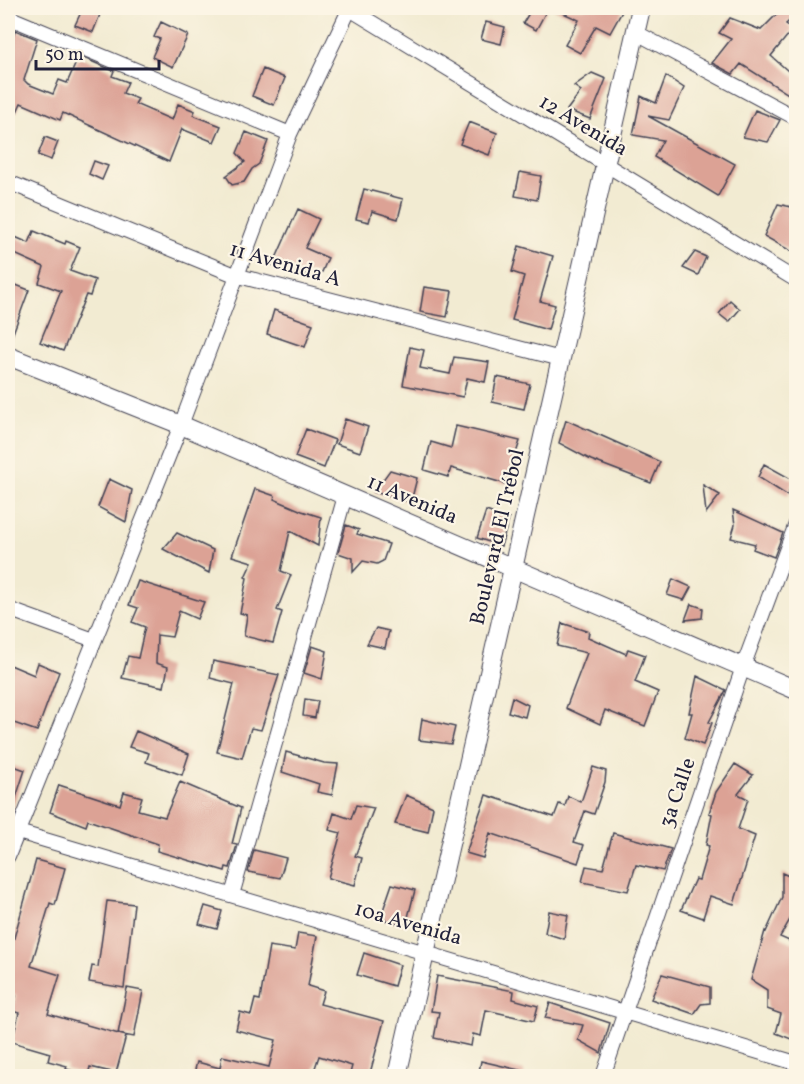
<svg xmlns="http://www.w3.org/2000/svg" width="804" height="1084" viewBox="0 0 804 1084" font-family="Vollkorn,serif">
<rect width="100%" height="100%" fill="#fcf5e5"/>
<filter id="ink" filterUnits="userSpaceOnUse"><feTurbulence type="fractalNoise" baseFrequency=".0167" numOctaves="2"/><feDisplacementMap in="SourceGraphic" scale="12" xChannelSelector="R" yChannelSelector="G"/><feConvolveMatrix kernelMatrix="1 2 1 2 8 2 1 2 1" color-interpolation-filters="sRGB"/></filter>
<filter id="wash" filterUnits="userSpaceOnUse"><feTurbulence type="fractalNoise" baseFrequency=".008" numOctaves="4" result="noise"/><feDisplacementMap in="SourceGraphic" scale="24" xChannelSelector="R" yChannelSelector="G"/><feGaussianBlur stdDeviation="1.35" result="paint"/><feColorMatrix in="noise" values="0 0 0 0 0 0 0 0 0 0 0 0 0 0 0 0 0 1.4 0 .05"/><feComposite in="paint" operator="in"/></filter>
<g filter="url(#wash)">
<rect width="100%" height="100%" fill="#f2ebd2"/>
<g id="blocks">
<path fill="#dca295" d="M83 8 101 12 93 32 75 25Z
M532 8H548L536 30 523 23Z
M552 8H624L610 33 596 26 580 53 565 45 579 20Z
M783 8H796V15L786 24 793 29 771 56 796 78V99L741 64 733 74 712 63 731 39 719 33 730 18 761 30Z
M161 22 188 35 173 67 152 57 160 39 154 37Z
M486 22 505 27 501 44 481 39Z
M15 30 37 39 24 80 28 84 53 94 59 80 67 83 79 56 114 71 112 76 128 82 123 93 138 99 135 104 172 120 178 104 195 111 193 115 221 126 214 142 182 129 169 162 63 113 60 120 21 103 17 112 8 107V55Z
M263 69 285 78 274 105 252 96Z
M592 73 606 79 590 119 567 110 581 91 574 86Z
M666 76 684 88 669 120 648 116 735 164 718 196 654 157 663 140 633 135 641 96 656 103Z
M755 110 780 120 768 142 743 137Z
M469 122 497 133 489 155 460 144Z
M246 132 268 141 259 164 252 169 244 182 232 185 226 176 245 162 237 153Z
M45 137 58 142 51 160 38 155Z
M94 161 108 166 102 180 89 174Z
M520 172 541 176 537 200 515 196Z
M364 189 403 199 398 219 372 211 369 222 356 219Z
M778 204 796 208V254L764 236Z
M298 209 319 219 305 248 328 258 322 272 298 275 273 265Z
M34 231 65 244 66 241 80 247 70 271 95 280 90 296 86 295 63 351 40 342 61 291 39 283 44 267 8 251V234L29 243Z
M519 246 553 256 540 301 555 305 548 330 512 320 524 276 512 272Z
M695 252 706 257 698 275 683 268Z
M8 282 29 290 9 344H8Z
M424 287 452 291 447 317 420 312Z
M730 300 740 309 729 322 719 314Z
M274 310 313 324 305 347 267 334Z
M410 347 424 350 420 368 450 374 454 357 489 362 485 382 467 378 463 397 403 385Z
M497 377 530 384 524 409 492 402Z
M345 419 368 427 360 452 337 444Z
M566 420 660 462 651 483 591 460 559 443Z
M456 426 520 441 506 484 451 468 448 477 424 470 431 442 451 448Z
M306 429 335 440 324 468 295 457Z
M764 464 793 480 788 496 758 477Z
M390 470 417 478 411 502 374 492Z
M109 479 132 490 126 522 98 507Z
M703 485 720 495 706 513Z
M255 489 275 496 274 499 302 511 321 517 318 546 290 531 281 571 291 575 277 610 282 612 273 643 244 636 247 615 240 613 247 578 245 577 252 562 232 556Z
M733 510 783 533 774 557 753 549 755 544 731 538 735 525Z
M486 511 509 519 501 546 477 538Z
M346 525 359 530 357 534 389 544 383 561 377 564 363 561 353 572V558L338 553Z
M177 533 213 550 209 573 163 549Z
M673 579 691 587 684 600 667 595Z
M138 581 204 602 197 619 179 611 172 637 157 635 156 663 168 667 164 687 122 678 128 656 138 658 145 627 132 622 138 608 129 605Z
M691 604 703 608 702 618 685 620Z
M562 623 589 632 588 637 626 654 628 649 645 655 635 682 658 692 645 726 605 710 600 724 566 708 587 653 557 646Z
M376 628 389 631 385 648 367 644Z
M312 646 327 651 322 679 304 673Z
M213 661 279 675 261 730 251 728 242 758 217 752 234 684 210 678Z
M38 663 59 672 37 731 8 721V664L34 675Z
M697 676 726 690 709 722 712 723 703 745 685 738 692 713H689Z
M512 697 528 705 525 717 508 712Z
M305 699 318 701 315 718 303 716Z
M422 719 455 727 451 744 419 740Z
M136 731 189 754 182 775 146 762 149 753 129 747Z
M286 752 324 763 338 764 332 795 317 792 319 784 282 772Z
M8 764 25 770 10 816 8 815Z
M735 764 753 775 738 794 748 799 738 829 755 836 734 904 710 896 703 918 681 910 695 879 699 880 709 846 706 845 712 814 709 813 716 792Z
M593 767 606 771 605 782 594 814 585 811 574 842 584 845 578 863 490 833 483 858 466 853 486 795 554 817 559 804 565 806 568 796 581 802Z
M180 782 241 808 232 844 237 845 230 868 226 867 225 871 157 851 158 844 88 820 86 826 50 812 59 785 120 805 124 792 142 797 138 810 165 817Z
M406 795 433 807 428 832 395 824Z
M356 805 374 808 355 856 362 858 355 885 328 878 341 833 329 830 334 813 351 819Z
M613 833 671 849 663 871 636 865 628 891 582 882 586 866 603 869Z
M254 850 286 858 280 878 248 872Z
M36 860 65 868 55 905 50 903 31 966 60 975 48 1014 126 1036 116 1073 90 1067 88 1075 66 1069 67 1066 48 1061 50 1053 12 1042 19 1013 12 1011 16 996 8 993V959Z
M782 873 796 879V909L780 937 796 944V1041L776 1033 781 1014 767 1009V990L751 980 765 931 766 932 782 897Z
M392 884 415 890 406 925 380 919Z
M107 901 134 904 124 988 89 982 92 966 98 967Z
M205 906 222 911 217 929 199 924Z
M549 911 568 915 564 939 545 933Z
M298 933 317 936 308 986 324 991 320 1004 384 1021 369 1077H349L352 1066 319 1056 312 1077 291 1073 290 1077H193L197 1062 220 1068 222 1056 269 1067 276 1040 236 1030 240 1012 251 1015 255 999 260 1000 269 946 295 950Z
M364 953 400 965 394 986 357 975Z
M662 974 710 987V1003L701 1004 694 1014 651 999Z
M437 976 514 991 513 999 538 1006 534 1021 486 1010 481 1036 473 1034 471 1046 434 1038 439 1012 431 1011Z
M127 988 143 991 134 1037 118 1034Z
M550 1003 610 1023 601 1053 578 1040 583 1025 545 1018Z
M481 1061 524 1071V1077H478Z"/>
</g>
</g>
<g filter="url(#ink)">
<use href="#blocks" fill-opacity="0" stroke="#414052" stroke-width="1.5"/>
<g fill="none" stroke-linecap="round" stroke-linejoin="round">
<g stroke="#414052" stroke-width="16">
<path id="street" d="M348 8 796 280
M8 17 290 134
M635 32 796 118
M8 182 235 275 561 359
M8 609 94 640
M8 829 796 1063
M8 856 181 425 290 134 350 8
M232 895 345 496
M603 1076 743 667 796 524"/>
</g>
<g stroke="#414052" stroke-width="20">
<path id="secondary" d="M8 356 181 425 796 690
M397 1076 641 8"/>
</g>
<use href="#street" stroke="#fff" stroke-width="14"/>
<use href="#secondary" stroke="#fff" stroke-width="18"/>
</g>
</g>
<g text-anchor="middle" dominant-baseline="central" stroke-width="4.5" stroke-linejoin="round" paint-order="stroke">
<g font-size="21" fill="#22223b" stroke="#fcf5e5">
<text transform="translate(583 126) rotate(31)">12 Avenida</text>
<text transform="translate(285 265) rotate(16)">11 Avenida A</text>
<text transform="translate(412 500) rotate(23)">11 Avenida</text>
<text transform="translate(498 537) rotate(-77)">Boulevard El Trébol</text>
<text transform="translate(678 793) rotate(-71)">3a Calle</text>
<text transform="translate(408 924) rotate(16)">10a Avenida</text>
</g>
</g>
<rect width="804" height="1084" fill="none" stroke="#fcf5e5" stroke-width="30"/>
<path d="M36 60v9h123v-9" fill="none" stroke="#22223b" stroke-width="3"/>
<text x="45" y="60" font-size="18" fill="#22223b" stroke="#fcf5e5" stroke-width="4.5" paint-order="stroke">50 m</text>
</svg>
